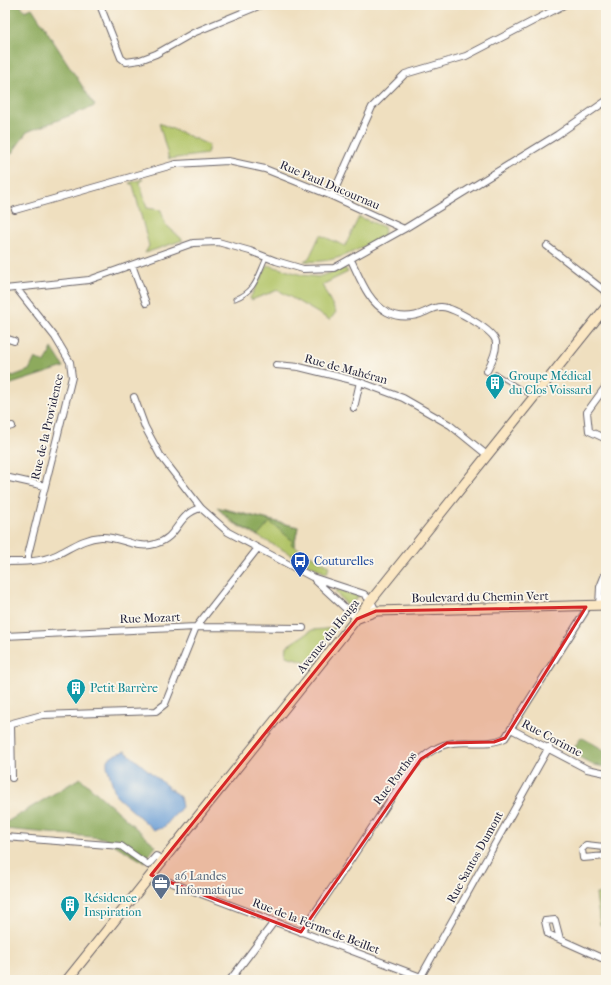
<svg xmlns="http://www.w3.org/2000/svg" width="611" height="985" viewBox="0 0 611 985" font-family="'IM FELL French Canon',serif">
<rect width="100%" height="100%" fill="#fbf7ec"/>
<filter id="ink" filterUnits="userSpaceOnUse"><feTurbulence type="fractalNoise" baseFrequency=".025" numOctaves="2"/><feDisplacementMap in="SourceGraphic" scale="8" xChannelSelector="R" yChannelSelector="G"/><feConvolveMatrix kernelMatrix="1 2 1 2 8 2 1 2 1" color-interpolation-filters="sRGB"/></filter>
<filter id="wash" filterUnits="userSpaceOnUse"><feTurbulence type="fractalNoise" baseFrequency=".012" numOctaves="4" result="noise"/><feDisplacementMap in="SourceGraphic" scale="16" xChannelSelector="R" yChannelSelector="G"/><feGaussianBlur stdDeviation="0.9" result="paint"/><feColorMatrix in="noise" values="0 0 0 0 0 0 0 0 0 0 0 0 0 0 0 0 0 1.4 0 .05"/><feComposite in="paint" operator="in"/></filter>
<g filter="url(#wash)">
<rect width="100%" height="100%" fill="#efdfbf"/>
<path fill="#b2c569" stroke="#6a7452" d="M159 123 209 145 207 154 169 159Z
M143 179 140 183 147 208 161 210 165 224 183 240 145 253 149 246 133 185 129 183Z
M359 217 384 227 385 231 383 236C355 251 336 264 304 261L309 258 320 235 345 246Z
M268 265 302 275 318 277 345 268 348 272 322 285 336 312 330 320 278 290 251 300 250 298Z
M217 507 298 527 294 546 329 566 327 574 230 521Z
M336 590H338L359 596 349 607 336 593Z
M336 628 311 663 286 656 287 646 312 630Z
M606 893V924L600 925 596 894Z"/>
<path fill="#8daa5d" stroke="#58664c" d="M5 5H20L25 11 32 8 95 106 27 132 12 153 5 155Z
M52 348 64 367 5 386V372L13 376 29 370 35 358 45 363Z
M217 508 298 527 294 546 291 544 293 541 270 522 258 536 234 522Z
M581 737 606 751V767L594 765 571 753Z
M80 778 156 846 144 862 103 838 5 829V823Z"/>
<path fill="#6a9ed6" stroke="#466088" d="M125 751 180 797 182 807 163 828 154 830 116 796 107 766V760L116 754Z"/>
</g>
<g filter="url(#ink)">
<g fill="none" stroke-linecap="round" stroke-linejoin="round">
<g stroke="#6a6469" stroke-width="5">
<path id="lane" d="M235 299C256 291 257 277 266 258
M496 374 532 396"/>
</g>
<g stroke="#6a6469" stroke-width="8">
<path id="street" d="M100 5 121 58 126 62 140 60 156 54 193 33 261 5
M332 196 372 107 405 74 466 56 564 5
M15 210 176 164 228 161 265 169 332 196 404 229 557 135 606 101
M547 246 606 292
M351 260C360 278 368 302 387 312 398 318 413 318 425 312 430 310 435 306 442 307 454 308 494 330 496 342 497 352 491 363 487 371
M132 265 146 303
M5 289 89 280 193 243 218 242 250 251 276 261 303 269 334 268 404 229
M17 289 55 337 70 362 72 377 28 555V561
M5 338 14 341
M276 365 299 367 360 382 403 398 450 425 487 455
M606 386 587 412 589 431 606 439
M134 397 145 427 160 455 201 508 228 532 312 577 364 594 371 601 376 611
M354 408 360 382
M5 428 12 426
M5 477 45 486
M5 562C22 562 41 562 56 555 71 548 84 538 101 537 119 536 137 550 155 544 180 537 176 514 201 508
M315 580 357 619
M599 606 600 587 606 572
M5 636 196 627 258 548
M5 725 42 715 156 711 165 704 196 627 303 628
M11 725 12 778
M511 729 587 769 606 773
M5 837 121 846 148 865 156 856 163 860
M606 856 604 847 586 845 582 849 583 858 606 856
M151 875 429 980
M301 932C329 894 355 853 381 814 396 792 411 762 435 749 460 735 483 749 505 738L585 612 586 607
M560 939 555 920 545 921 548 934 606 960
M230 980 274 922
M419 980 549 747"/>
</g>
<g stroke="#6a6469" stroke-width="11">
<path id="secondary" d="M358 618 376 611 606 605
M67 980 606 307"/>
</g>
<use href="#lane" stroke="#fff" stroke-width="3"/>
<use href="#street" stroke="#fff" stroke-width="6"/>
<use href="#secondary" stroke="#fbe7c3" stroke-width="9"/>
</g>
</g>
<path fill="#d62828" fill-opacity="0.2" stroke="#d62828" stroke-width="3" stroke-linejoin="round" d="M586 607 505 738 494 742 447 743 421 759 301 932 151 875 357 619 376 611Z"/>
<defs>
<g id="building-pin" transform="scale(1)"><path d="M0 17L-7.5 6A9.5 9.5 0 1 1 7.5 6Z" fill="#0f9aa8" stroke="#fbf7ec"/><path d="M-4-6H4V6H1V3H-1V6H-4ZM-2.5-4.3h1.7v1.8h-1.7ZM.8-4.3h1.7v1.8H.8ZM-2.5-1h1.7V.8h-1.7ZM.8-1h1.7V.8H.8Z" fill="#fff"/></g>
<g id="bus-pin" transform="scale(1)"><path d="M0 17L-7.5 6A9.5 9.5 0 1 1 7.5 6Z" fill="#1a4fb4" stroke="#fbf7ec"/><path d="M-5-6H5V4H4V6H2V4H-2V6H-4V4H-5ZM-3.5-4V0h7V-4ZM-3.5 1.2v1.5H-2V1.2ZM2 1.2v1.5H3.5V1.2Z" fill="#fff"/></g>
<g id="office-pin" transform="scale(1)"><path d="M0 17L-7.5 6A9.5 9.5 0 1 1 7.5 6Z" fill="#5c6f8a" stroke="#fbf7ec"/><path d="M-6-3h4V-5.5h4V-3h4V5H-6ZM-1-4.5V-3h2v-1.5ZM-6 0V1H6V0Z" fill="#fff"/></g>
</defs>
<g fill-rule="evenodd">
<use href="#building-pin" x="495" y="383"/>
<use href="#bus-pin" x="300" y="561"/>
<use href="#building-pin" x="76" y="688"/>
<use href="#office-pin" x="161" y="883"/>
<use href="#building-pin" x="70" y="905"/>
</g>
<g text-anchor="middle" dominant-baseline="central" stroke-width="3.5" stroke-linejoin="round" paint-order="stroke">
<g font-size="12" fill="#22223b" stroke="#fbf7ec">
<text transform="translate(330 185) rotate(23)">Rue Paul Ducournau</text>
<text transform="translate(346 369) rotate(15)">Rue de Mahéran</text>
<text transform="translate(47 427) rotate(-77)">Rue de la Providence</text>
<text transform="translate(480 597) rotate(-1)">Boulevard du Chemin Vert</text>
<text transform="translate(150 618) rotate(-2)">Rue Mozart</text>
<text transform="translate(328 636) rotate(-51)">Avenue du Houga</text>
<text transform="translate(552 738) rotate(28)">Rue Corinne</text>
<text transform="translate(395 778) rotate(-53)">Rue Porthos</text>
<text transform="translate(475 857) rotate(-61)">Rue Santos Dumont</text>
<text transform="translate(316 926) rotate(21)">Rue de la Ferme de Beillet</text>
</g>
<g font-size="12" fill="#0d838f" stroke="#fbf7ec" text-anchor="start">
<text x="509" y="376">Groupe Médical<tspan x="509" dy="14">du Clos Voissard</tspan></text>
<text x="90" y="688">Petit Barrère</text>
<text x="84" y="898">Résidence<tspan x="84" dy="14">Inspiration</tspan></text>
</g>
<g font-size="12" fill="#164399" stroke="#fbf7ec" text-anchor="start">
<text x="314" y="561">Couturelles</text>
</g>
<g font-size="12" fill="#4e5e75" stroke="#fbf7ec" text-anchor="start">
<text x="175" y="876">a6 Landes<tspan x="175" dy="14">Informatique</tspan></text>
</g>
</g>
<rect width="611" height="985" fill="none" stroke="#fbf7ec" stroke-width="20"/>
</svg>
